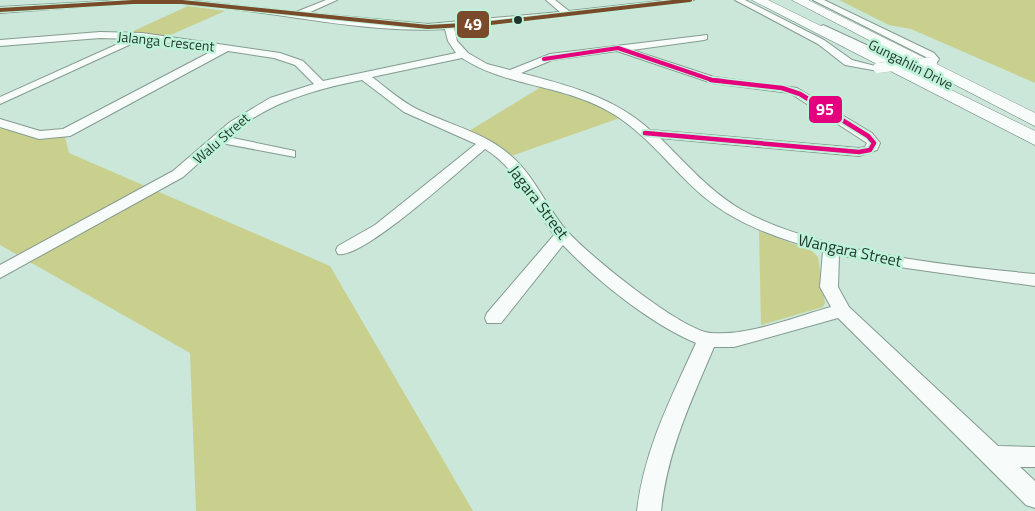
<svg xmlns="http://www.w3.org/2000/svg" width="1035" height="511" viewBox="0 0 1035 511" font-family="'Titillium Web',sans-serif">
<rect width="100%" height="100%" fill="#cae7d9"/>
<path fill="#c9d08d" d="M839 0H1035V83L911 29 889 25Z
M188 6 225 11 166 37 129 33Z
M541 87 593 103 620 118 511 156 489 140 469 131Z
M0 127 37 139 65 137 69 153 330 266 473 511H196L190 353 0 245Z
M759 231 812 251 818 257 825 303 823 307 761 325Z"/>
<g fill="none" stroke-linecap="round" stroke-linejoin="round">
<g stroke="#859b90" stroke-width="2">
<path id="minor" d="M125 0H186L296 12 326 0H337L308 13 428 24 560 12 546 0H555L569 11 668 0H694L454 28 457 41 468 53 487 64 510 70 550 54 707 35V39L704 40 632 50 714 77 797 88 872 133 880 143 877 150 859 156 660 138C686 163 710 192 742 210 816 252 950 266 1035 274V286L906 268 839 255 838 287 849 307 998 446 1035 447V467H1020L1035 481V508L1026 505 838 318 734 347H714C691 401 667 452 661 511H637C644 450 671 398 696 343 651 324 597 281 563 245L501 323H487L485 318 487 313 554 235C532 205 518 169 485 149 462 168 362 260 338 254L336 250 338 246 375 225 476 144 404 112 362 80C312 90 266 103 228 137L295 151V157L221 143 183 177 0 278V265L173 171 230 122 270 98 314 84 295 65 274 58 228 51 70 136 39 139 0 127V119L40 131 63 129 216 49 142 39 0 104V97L129 39 100 38 0 46V40L100 32 142 33 280 53 303 61 323 81 456 53 448 41 445 29C357 34 269 9 182 4 122 1 60 9 0 13V7ZM617 51 712 83 790 93 867 143 865 147 859 148 650 130C614 97 567 85 521 73L552 60ZM462 58C504 86 563 85 608 111 646 132 670 168 703 196 737 225 780 239 823 251L820 287 831 307C794 317 750 336 711 333 682 331 588 255 567 231 546 207 535 176 510 155 485 133 451 125 421 111 403 103 388 89 372 77Z
M735 0H745L824 40 852 60 883 68 878 71 845 65 818 44Z
M813 0H824L934 53 939 59 936 64H928L926 57Z
M823 25 888 55 894 64 885 66 880 59 820 30 818 28Z"/>
</g>
<g stroke="#859b90" stroke-width="1">
<path id="highway" d="M752 0H768L1035 131V145Z
M792 0H808L1035 113V126Z"/>
</g>
<use href="#minor" fill="#f7fbf9" fill-rule="evenodd"/>
<use href="#highway" fill="#f7fbf9" fill-rule="evenodd"/>
<g stroke="#859b90" stroke-width="10" stroke-linecap="butt">
<path id="minor-bridge" d="M902 66 932 62
M878 68 894 66"/>
</g>
<use href="#minor-bridge" stroke="#f7fbf9" stroke-width="10"/>
<g stroke="#bef3d9" stroke-width="6">
<path id="bus-1" d="M0 10 133 2H182L428 27 482 24 690 0"/>
</g>
<g stroke="#bef3d9" stroke-width="6">
<path id="bus-2-far1" d="M544 59 618 48 712 80 723 81"/>
</g>
<g stroke="#bef3d9" stroke-width="8">
<path id="bus-2" d="M645 133 859 152 870 150 874 143 868 136 800 94 782 88 711 80"/>
</g>
<use href="#bus-1" stroke="#7a4b2a" stroke-width="4"/>
<use href="#bus-2-far1" stroke="#e5007d" stroke-width="4"/>
<use href="#bus-2" stroke="#e5007d" stroke-width="4.5"/>
</g>
<circle fill="#1f342a" stroke="#bef3d9" stroke-width="2" cx="518" cy="20" r="5"/>
<g text-anchor="middle" dominant-baseline="central" stroke-width="5" stroke-linejoin="round" paint-order="stroke">
<g font-size="14" fill="#1f342a" stroke="#bef3d9">
<text transform="translate(166 41) rotate(6)">Jalanga Crescent</text>
<text transform="translate(911 64) rotate(27)">Gungahlin Drive</text>
<text transform="translate(221 138) rotate(-41)">Walu Street</text>
</g>
<g font-size="16" fill="#1f342a" stroke="#bef3d9">
<text transform="translate(539 202) rotate(53)">Jagara Street</text>
<text transform="translate(850 250) rotate(12)">Wangara Street</text>
</g>
</g>
<g stroke="#bef3d9" stroke-width="2">
<rect x="456" y="10" width="34" height="29" rx="6" fill="#7a4b2a"/>
<rect x="808" y="95" width="35" height="29" rx="6" fill="#e5007d"/>
</g>
<g font-size="16" text-anchor="middle" font-weight="bold" fill="#fff">
<text x="473" y="30">49</text>
<text x="825" y="115">95</text>
</g>
</svg>
